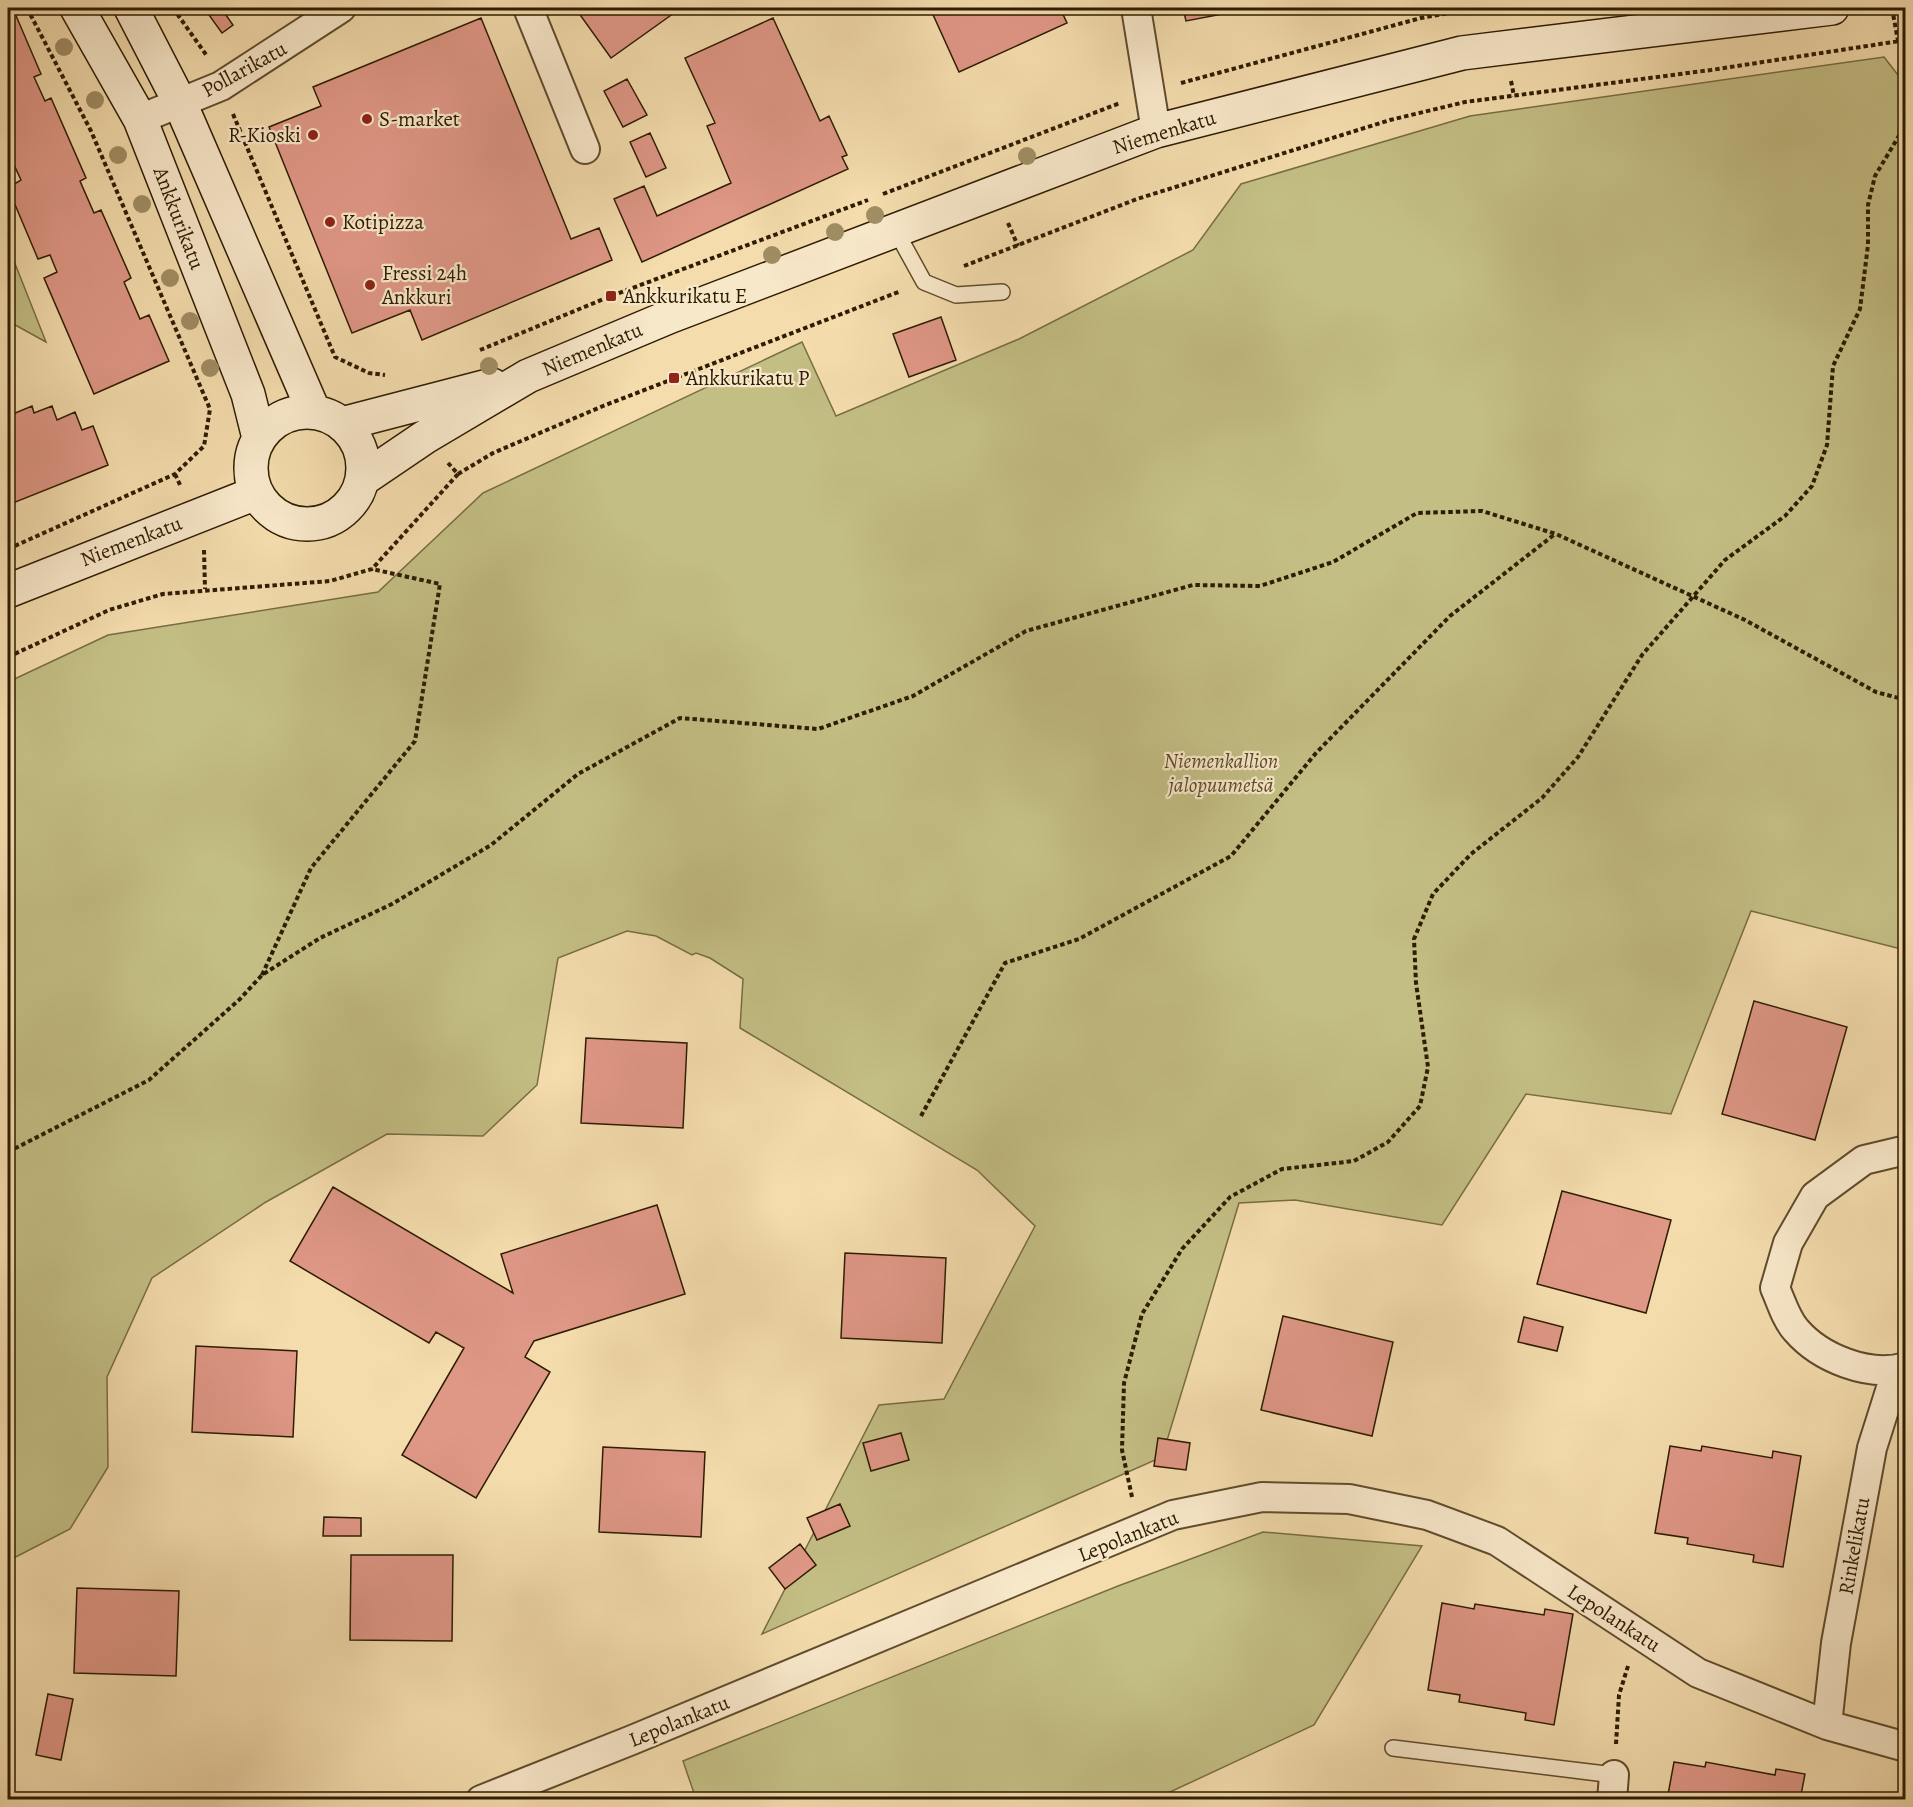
<svg xmlns="http://www.w3.org/2000/svg" width="1913" height="1807" viewBox="0 0 1913 1807" font-family="Alegreya,serif">
<rect width="100%" height="100%" fill="#f4dcad"/>
<filter id="stains"><feTurbulence type="fractalNoise" baseFrequency=".00333" numOctaves="4"/><feColorMatrix values="0 0 0 0 .2 0 0 0 0 .09 0 0 0 0 .02 0 0 0 .5 -.17"/></filter>
<radialGradient id="worn" r=".72"><stop offset=".6" stop-color="#630" stop-opacity="0"/><stop offset="1" stop-color="#630" stop-opacity=".3"/></radialGradient>
<path fill="#c3be84" stroke="#786d43" stroke-width="1.5" d="M1884 57 1905 84V950L1751 911 1671 1114 1526 1094 1442 1225 1295 1200 1239 1203 1162 1457 762 1634 879 1405 944 1399 1035 1226 977 1170 740 1028 743 979 710 958 696 953 692 955 656 936 627 931 558 958 537 1085 483 1136 387 1134 266 1202 152 1278 107 1377 108 1467 70 1529 8 1561V682L108 635 378 592 483 493 802 342 836 416 1019 339 1193 250 1241 184 1470 116Z
M12 256 46 342 8 321V262Z
M1263 1532 1422 1546 1314 1725 1155 1799H696L683 1761 1118 1586Z"/>
<path fill="#df9786" stroke="#2e1c02" stroke-width="1.5" d="M204 8H221L233 25 222 33Z
M584 8H681L611 58 578 12Z
M930 8H1060L1067 23 959 72Z
M1183 8H1254L1186 21Z
M14 11 41 74 34 77 45 101 51 98 86 178 80 181 94 213 101 210 131 278 124 282 140 319 149 315 169 361 94 394 44 278 57 272 50 255 38 259 8 188 21 180 8 152V14Z
M481 18 571 239 599 228 612 260 422 340 410 310 352 333 269 127 321 106 313 87Z
M773 18 820 121 829 116 847 155 842 157 848 169 642 262 614 199 644 186 657 216 731 183 707 126 715 123 685 58Z
M627 79 647 115 623 127 604 91Z
M650 133 666 168 646 177 630 142Z
M941 317 956 360 909 377 893 334Z
M32 406 34 413 52 406 57 420 75 412 82 430 93 426 108 465 8 505V416Z
M1754 1001 1847 1027 1815 1140 1722 1114Z
M586 1038 687 1043 683 1128 581 1123Z
M333 1187 513 1293 501 1254 657 1205 685 1294 534 1341 525 1357 550 1372 476 1498 402 1455 464 1348 436 1332 429 1343 290 1261Z
M1562 1191 1671 1220 1646 1313 1537 1284Z
M845 1253 946 1258 942 1343 841 1338Z
M1283 1316 1393 1342 1372 1436 1261 1410Z
M1524 1317 1563 1327 1557 1351 1518 1342Z
M196 1346 297 1351 293 1437 192 1432Z
M901 1433 909 1460 871 1471 863 1443Z
M1158 1438 1190 1443 1186 1470 1154 1466Z
M1670 1446 1701 1451 1702 1446 1772 1458 1773 1451 1801 1456 1783 1567 1753 1562 1754 1555 1687 1544 1688 1538 1655 1533Z
M603 1447 705 1452 701 1537 599 1532Z
M840 1504 850 1526 817 1540 807 1518Z
M324 1517 361 1518V1536H323Z
M800 1544 816 1565 785 1589 769 1568Z
M351 1555H453L452 1641 350 1640Z
M77 1588 179 1591 176 1676 74 1673Z
M1442 1603 1474 1609 1475 1604 1544 1615 1545 1609 1573 1614 1554 1725 1525 1720 1526 1713 1459 1702 1460 1695 1428 1690Z
M1906 1623V1650L1900 1649Z
M48 1694 73 1699 61 1760 36 1755Z
M1674 1762 1705 1767 1706 1762 1775 1775 1776 1769 1805 1774 1800 1800H1667Z"/>
<g fill="none" stroke-linecap="round" stroke-linejoin="round">
<g stroke="#604c2d" stroke-width="18">
<path id="lane" d="M896 231 924 282 956 295 1002 292
M1393 1748 1614 1775"/>
</g>
<g stroke="#604c2d" stroke-width="32">
<path id="street" d="M528 8 585 149
M1136 8 1156 131
M140 119 221 86 341 8
M1906 1150 1864 1160 1815 1196 1788 1243 1775 1288C1781 1301 1786 1319 1796 1330 1820 1358 1869 1378 1906 1367
M1827 1725 1836 1643 1872 1448 1897 1369
M481 1800 632 1740 1173 1515 1262 1497 1349 1499 1427 1515 1497 1541 1698 1673 1827 1725 1906 1747
M1612 1800 1614 1775"/>
</g>
<g stroke="#2e1c02" stroke-width="36">
<path id="secondary" d="M77 8 140 119 248 394 259 438
M131 8 180 103 314 412
M251 468a56 56 0 1 1 112 0a56 56 0 1 1-112 0Z
M342 424 492 385
M363 479 425 437 528 376 671 316 1156 131 1462 53 1832 8
M8 591 256 493"/>
</g>
<path stroke="#2e1c02" stroke-width="4" stroke-dasharray="4.5 3" stroke-linecap="butt" d="M173 8 207 56
M1892 8 1898 41 1906 57
M1511 81 1514 96
M1181 83 1421 18 1477 8
M233 114 335 357 369 373 385 375
M883 194 1120 103
M1008 223 1018 246
M8 234 9 238
M964 266 1137 199 1390 120 1465 102 1711 70 1906 40
M480 350 611 296 868 200
M175 474 181 487
M458 474 493 453 603 406 901 291
M8 549 175 474 204 446 210 409 91 131 27 8
M204 550 205 589
M8 657 109 610 163 594 330 581 372 569 458 474 448 463
M262 975 311 868 415 741 440 584 372 569
M921 1116 1005 963 1079 939 1231 856 1316 753 1450 616 1555 534
M8 1152 149 1080 240 999 262 975 320 938 392 904 491 845 578 774 680 718 818 729 913 696 1026 631 1193 585 1260 586 1333 562 1417 513 1482 511 1556 534 1745 620 1876 692 1906 700
M1132 1497 1122 1450 1124 1383 1142 1314 1182 1249 1230 1197 1282 1169 1354 1161 1388 1142 1420 1106 1428 1067 1416 983 1414 939 1433 894 1471 854 1542 798 1578 757 1642 655 1725 560 1785 516 1812 486 1827 445 1833 366 1860 309 1868 245V205L1875 176 1906 124
M1616 1744 1619 1695 1628 1666
M8 1793 26 1800"/>
<use href="#lane" stroke="#f8e8ca" stroke-width="15"/>
<use href="#street" stroke="#f8e8ca" stroke-width="28"/>
<use href="#secondary" stroke="#f8e8ca" stroke-width="33"/>
</g>
<g fill="#a08d64">
<circle cx="64" cy="47" r="9"/>
<circle cx="95" cy="100" r="9"/>
<circle cx="118" cy="155" r="9"/>
<circle cx="1027" cy="156" r="9"/>
<circle cx="142" cy="204" r="9"/>
<circle cx="875" cy="215" r="9"/>
<circle cx="835" cy="232" r="9"/>
<circle cx="772" cy="255" r="9"/>
<circle cx="170" cy="278" r="9"/>
<circle cx="190" cy="321" r="9"/>
<circle cx="489" cy="366" r="9"/>
<circle cx="210" cy="368" r="9"/>
</g>
<g fill="#8f2418" stroke="#f8e8ca" stroke-width="2">
<circle cx="367" cy="119" r="6"/>
<circle cx="313" cy="135" r="6"/>
<circle cx="330" cy="222" r="6"/>
<circle cx="370" cy="285" r="6"/>
<rect x="605" y="290" width="12" height="12" rx="3"/>
<rect x="668" y="372" width="12" height="12" rx="3"/>
</g>
<g text-anchor="middle" dominant-baseline="central" stroke-width="4.5" stroke-linejoin="round" paint-order="stroke">
<g font-size="21" fill="#2e1c02" stroke="#f8e8ca">
<text transform="translate(244 69) rotate(-29)">Pollarikatu</text>
<text transform="translate(1164 132) rotate(-17)">Niemenkatu</text>
<text transform="translate(179 218) rotate(69)">Ankkurikatu</text>
<text transform="translate(592 349) rotate(-23)">Niemenkatu</text>
<text transform="translate(131 541) rotate(-21)">Niemenkatu</text>
<text transform="translate(1128 1536) rotate(-22)">Lepolankatu</text>
<text transform="translate(1854 1546) rotate(-80)">Rinkelikatu</text>
<text transform="translate(1614 1618) rotate(33)">Lepolankatu</text>
<text transform="translate(679 1721) rotate(-22)">Lepolankatu</text>
</g>
<g font-size="21" fill="#2e1c02" stroke="#f8e8ca" text-anchor="start">
<text x="379" y="119">S-market</text>
<text x="301" y="135" text-anchor="end">R-Kioski</text>
<text x="342" y="222">Kotipizza</text>
<text x="382" y="273">Fressi 24h<tspan x="382" dy="24">Ankkuri</tspan></text>
<text x="623" y="296">Ankkurikatu E</text>
<text x="686" y="378">Ankkurikatu P</text>
</g>
<g font-size="21" font-style="italic" fill="#5b4d29" stroke="#f8e8ca">
<text x="1221" y="761">Niemenkallion<tspan x="1221" dy="24">jalopuumetsä</tspan></text>
</g>
</g>
<rect width="1913" height="1807" fill="none" stroke="#f4dcad" stroke-width="30"/>
<rect x="9" y="9" width="1895" height="1789" fill="none" stroke="#2e1c02" stroke-width="3"/>
<rect x="15" y="15" width="1883" height="1777" fill="none" stroke="#2e1c02" stroke-width="1.5"/>
<rect width="100%" height="100%" filter="url(#stains)"/>
<rect width="100%" height="100%" fill="url(#worn)"/>
</svg>
